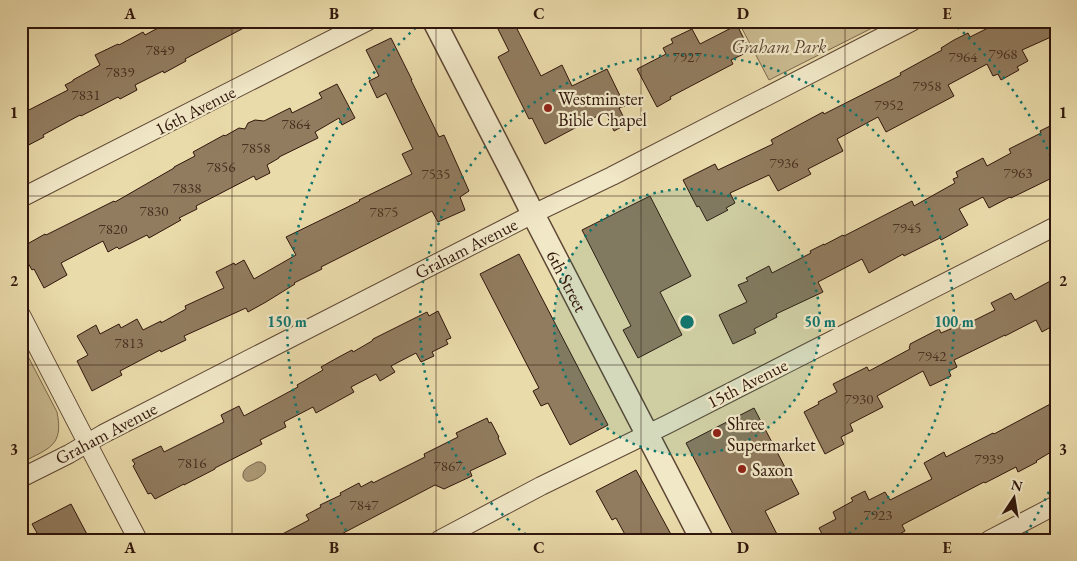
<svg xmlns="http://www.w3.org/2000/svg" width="1077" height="561" viewBox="0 0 1077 561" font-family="'EB Garamond',serif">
<rect width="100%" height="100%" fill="#eadbab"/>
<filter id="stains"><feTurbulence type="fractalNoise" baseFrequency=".004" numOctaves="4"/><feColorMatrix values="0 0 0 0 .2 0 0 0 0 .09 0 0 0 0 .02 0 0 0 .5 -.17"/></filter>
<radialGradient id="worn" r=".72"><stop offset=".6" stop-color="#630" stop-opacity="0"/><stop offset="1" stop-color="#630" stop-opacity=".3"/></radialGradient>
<path fill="#caba90" stroke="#7d684e" d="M738 21H886L769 80Z
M21 343 57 412C64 446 49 448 23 462L21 459Z"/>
<path fill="#ab9875" stroke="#7a644b" d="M257 462H261L265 465C267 472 264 474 258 478 256 479 252 481 250 481 246 482 245 480 243 477 242 468 250 466 257 462Z"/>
<path fill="#917c5f" stroke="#30160c" d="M171 21H257L185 59 186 61 164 73 163 71 135 85 137 90 120 99 118 97 81 116 80 115 43 135 44 137 21 149V114L68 90 65 85 73 81V80L100 65 95 55 118 44 119 45 143 32 145 35Z
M494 21H513L541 76 562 65 572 86 607 69 625 106 619 108 627 124 614 131 605 112 545 144 532 118 529 119 498 57 509 51Z
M1002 21H1047L1053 34 1050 35 1051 37 1022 50 1028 61 1017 67 1019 70 1001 80 998 74 993 76 987 64 948 85 954 96 886 132 878 117 837 139 843 151 808 169 811 174 778 191 769 175 730 193 735 203 726 208 728 210 707 221 699 206 697 207 683 180 715 164 718 170 773 144 771 140 823 112 824 114 901 75 900 73 942 50 941 48 954 40 968 33 970 37Z
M737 25 750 51 731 60 733 64 670 97 671 99 657 107 637 69 666 54 663 48 673 43 671 39 692 29 700 44Z
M391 38 412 80H411L439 137 444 135 469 191 460 197 465 210 438 222 432 211 321 267 322 269 294 283 295 284 266 302 248 312 246 308 184 336 186 340 161 352 160 350 120 371 122 375 92 391 77 361 88 355 77 336 96 325 100 334 119 324 121 328 137 319 143 330 161 321V323L186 309 185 306 224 288 216 272 234 263 235 265 244 260 254 279 296 255 286 237 360 201 359 200 412 174 402 154 413 149 386 93 377 98 369 81 379 76 366 50Z
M337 84 355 118 342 125 339 118 315 132 318 138 279 157V158L267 165 270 173 256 180 254 176 196 206 197 209 179 218 181 220 149 238 147 235 119 249 117 247 108 252 103 241 61 263 67 275 44 288 34 269 32 270 24 256 26 255 22 247 45 234 46 235 114 201 115 202 174 168V167L195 156 193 152 224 135 225 136 239 128 245 129 248 123 255 120 264 121 290 108 292 113 322 98 319 93Z
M1056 123V176L1011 198 1010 197 989 208 983 197 959 209 968 225 941 240 940 238 904 256 903 254 869 273 862 259 818 282 823 292 776 314 777 317 754 329 756 333 733 344 719 315 747 302 738 285 748 281 746 278 769 266 772 273 811 253 810 251 824 244V245L843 235 844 236 912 201 914 206 955 183 953 179 958 177 956 172 983 158 987 166 1011 153 1009 149 1041 133 1040 131Z
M650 196 691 276 660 292 682 335 638 358 623 330 631 326 582 230Z
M519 254 608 425 570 445 548 403 541 406 533 391 539 388 480 274Z
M1056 278V324L1042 332 1036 320 1005 336V335L954 360 957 367 949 371 951 376 930 386 923 371 877 396 883 407 850 424 853 431 841 437 844 444 825 454 804 412 819 404 818 402 837 392 833 384 867 367 869 371 910 349 909 347 910 346V344L939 329 941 333 962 324 963 326 995 310 991 303 1011 293 1015 300Z
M438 311 451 338 446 340 448 344 432 352 434 356 421 362 416 353 391 366 395 372 380 381 376 374 351 387 354 392 316 413 313 407 284 422 286 427 260 440 262 444 215 468V469L184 485V484L155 499 151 493 148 494 133 466 135 464 132 460 161 446 164 452 224 422 221 415 239 406 244 416 298 387 297 385 323 370 321 367 337 358 352 350 353 352 372 341 373 339 427 312 429 316Z
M1056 401V449L1036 461 1037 462 1018 472 1016 467 985 483 984 482 902 525 905 531 888 540H825L819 528 836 519 833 512 853 501 851 498 865 491 869 500 885 492 890 500 932 479 924 463 944 452 946 457 993 433 994 434Z
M754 408 799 494 765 511 780 540H736L686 443Z
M487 418 489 423 491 422 499 437 498 438 506 454 470 471 472 476 444 489 435 485 330 540H271L309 520 306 515 321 507 320 505 341 495 340 493 359 483 361 487 372 481 373 483 425 457 424 454 458 437 456 433Z
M636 470 674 540H628L616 518 612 520 596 491Z
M71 504 90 540H41L32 524Z"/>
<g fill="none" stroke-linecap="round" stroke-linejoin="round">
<g stroke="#5e4734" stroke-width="20">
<path id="minor" d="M21 198 368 21
M21 315 96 460 138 540
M21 478 69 454 103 434 533 214 612 176 913 21
M439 540 541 486 668 424 1056 226
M989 540 1056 505"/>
</g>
<g stroke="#5e4734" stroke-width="25">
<g id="tertiary">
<path id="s1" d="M434 21 516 180 533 214 702 540"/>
</g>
</g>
<use href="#minor" stroke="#f1e8c8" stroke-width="18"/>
<use href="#tertiary" stroke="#f1e8c8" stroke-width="22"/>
</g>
<path fill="none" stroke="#30160c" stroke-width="1" stroke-opacity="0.55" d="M232 21V540M436 21V540M641 21V540M845 21V540M21 196H1056M21 365H1056"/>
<circle cx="687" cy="322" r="133" fill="#0f766e" fill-opacity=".12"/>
<g fill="none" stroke="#0f766e" stroke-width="2.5" stroke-dasharray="2.5 5">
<circle cx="687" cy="322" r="133"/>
<path d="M532 539A267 267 0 1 1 842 539"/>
<path d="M1055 478A400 400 0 0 1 1024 537M350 537A400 400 0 0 1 422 22M952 22A400 400 0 0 1 1055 166"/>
</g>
<g fill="#8f2418" stroke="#f1e8c8" stroke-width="2">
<circle cx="548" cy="108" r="5"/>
<circle cx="717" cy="433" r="5"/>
<circle cx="742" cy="469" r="5"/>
</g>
<g text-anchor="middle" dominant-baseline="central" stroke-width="4.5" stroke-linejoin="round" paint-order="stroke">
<g font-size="15" fill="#483021">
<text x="160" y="49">7849</text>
<text x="1003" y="53">7968</text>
<text x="687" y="56">7927</text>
<text x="963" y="56">7964</text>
<text x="120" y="71">7839</text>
<text x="927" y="85">7958</text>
<text x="86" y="94">7831</text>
<text x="889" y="104">7952</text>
<text x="296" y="123">7864</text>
<text x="256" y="147">7858</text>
<text x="784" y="162">7936</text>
<text x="221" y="166">7856</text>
<text x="1018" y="172">7963</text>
<text x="436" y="173">7535</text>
<text x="187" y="187">7838</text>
<text x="154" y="210">7830</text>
<text x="384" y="211">7875</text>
<text x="907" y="227">7945</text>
<text x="113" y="228">7820</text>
<text x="129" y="342">7813</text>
<text x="932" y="355">7942</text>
<text x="859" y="398">7930</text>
<text x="989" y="458">7939</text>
<text x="192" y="462">7816</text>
<text x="448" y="465">7867</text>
<text x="364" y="504">7847</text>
<text x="878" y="514">7923</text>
</g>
<g font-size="18" font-style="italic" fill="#5e4734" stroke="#f1e8c8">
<text x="779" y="46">Graham Park</text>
</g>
<g font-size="18" fill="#30160c" stroke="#f1e8c8" text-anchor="start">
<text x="558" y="98">Westminster<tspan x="558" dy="21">Bible Chapel</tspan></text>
<text x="727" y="423">Shree<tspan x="727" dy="21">Supermarket</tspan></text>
<text x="752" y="469">Saxon</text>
</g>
<g font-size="18" fill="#30160c" stroke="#f1e8c8">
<text transform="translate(195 110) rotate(-27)">16th Avenue</text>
<text transform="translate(466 248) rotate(-27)">Graham Avenue</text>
<text stroke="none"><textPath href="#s1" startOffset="292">6th Street</textPath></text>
<text transform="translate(747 383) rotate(-27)">15th Avenue</text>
<text transform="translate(106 433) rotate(-28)">Graham Avenue</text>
</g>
</g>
<circle cx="687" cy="322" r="8" fill="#0f766e" stroke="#f1e8c8" stroke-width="2.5"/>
<g font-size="15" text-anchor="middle" font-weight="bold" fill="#0f766e" stroke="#f1e8c8" stroke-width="4.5" stroke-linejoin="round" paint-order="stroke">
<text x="820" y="327">50 m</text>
<text x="954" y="327">100 m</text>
<text x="287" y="327">150 m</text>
</g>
<rect width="1077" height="561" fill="none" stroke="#eadbab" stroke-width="55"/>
<g transform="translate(1014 498) rotate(12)" stroke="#f1e8c8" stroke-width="4" paint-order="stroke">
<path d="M0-4L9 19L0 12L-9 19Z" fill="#30160c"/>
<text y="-8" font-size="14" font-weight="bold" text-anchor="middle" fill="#30160c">N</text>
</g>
<rect x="28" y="28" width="1022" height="506" fill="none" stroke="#30160c" stroke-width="2"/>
<g font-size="16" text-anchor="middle" font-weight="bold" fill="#30160c">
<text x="130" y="19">A</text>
<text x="334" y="19">B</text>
<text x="539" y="19">C</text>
<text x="743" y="19">D</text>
<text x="947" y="19">E</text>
<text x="14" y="118">1</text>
<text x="1063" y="118">1</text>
<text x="14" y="286">2</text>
<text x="1063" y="286">2</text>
<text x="14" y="455">3</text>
<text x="1063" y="455">3</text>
<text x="130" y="553">A</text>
<text x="334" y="553">B</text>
<text x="539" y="553">C</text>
<text x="743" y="553">D</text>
<text x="947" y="553">E</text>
</g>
<rect width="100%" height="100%" filter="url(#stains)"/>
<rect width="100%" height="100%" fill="url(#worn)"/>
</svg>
